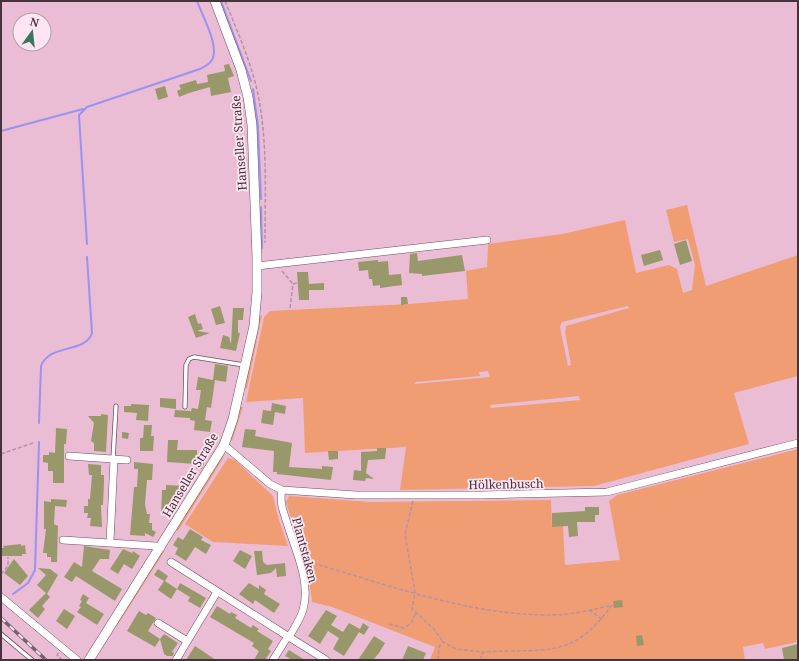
<svg xmlns="http://www.w3.org/2000/svg" width="799" height="661" viewBox="0 0 799 661" font-family="'Noto Serif',serif">
<rect width="100%" height="100%" fill="#ebbdd5"/>
<path fill="#f09d74" fill-rule="evenodd" d="M687 205 706 286 798 255V376L734 393 749 444 594 486 400 490 406 447 305 453 303 398 246 402 264 317 270 311 409 304 468 299 466 271 487 267 488 244 562 234 625 220 636 273 669 265 677 269 683 293 692 290 695 265 688 239 674 242 666 210ZM628 306 629 308 566 326 565 332 571 365 568 366 560 327 562 322ZM488 371 490 377 414 384 416 382 480 376 479 372ZM579 396 580 400 490 408 491 405Z
M262 315 247 389 245 388 259 316Z
M240 407H243L232 441 231 439Z
M798 449V639L796 640 797 642 765 649 763 643 743 647 745 660H430L435 647 332 607 312 602 308 572 286 502 289 496 371 502 551 500 552 527 563 526 565 565 620 560 609 501 617 495Z
M224 457 178 531 176 530 220 459Z
M228 458 235 460 273 496 278 517 288 546 213 542 185 524Z
M163 551 164 552 117 626 116 625Z"/>
<g fill="none" stroke-linecap="round" stroke-linejoin="round">
<path stroke="#9a92f0" stroke-width="2" d="M221 1 251 81
M253 89 258 126 261 199
M1 131 83 109
M261 207 262 248
M87 244 79 115 87 107 200 69C204 67 209 65 212 60 220 47 202 15 197 1
M39 423 41 366C50 343 85 354 92 333L87 257
M13 594 28 583 35 570 39 442"/>
</g>
<path fill="#99986b" d="M229 64 234 76 228 78 231 92 211 96 210 87 189 93 179 97 177 91 181 89 179 85 196 80 197 84 208 82 207 75 225 71 224 65Z
M165 86 168 97 158 100 155 89Z
M686 240 692 261 680 265 674 244Z
M660 250 663 260 644 266 641 255Z
M417 253 418 261 462 255 465 271 422 276V274L409 273 410 254Z
M378 260V262L388 261 389 275 401 274 402 285 380 288V285L373 286 372 279H369L368 270 359 271 358 262Z
M297 272H308L309 284 324 283V290H309V300H299Z
M401 297H407L408 304 401 305Z
M220 306 225 323 216 325 211 309Z
M233 308H244L243 320H238V333H240L236 351 220 348 223 335 229 337 231 344Z
M195 314 198 324 201 323 203 329 197 331 210 333 196 338 188 317Z
M215 364 228 366 226 382 215 380 211 408 207 407 205 420 212 421 210 432 194 430 195 421 190 420V418L174 417 175 410 191 411 192 408 198 409 201 390H196L198 377 213 380Z
M160 398 176 399V409L160 407Z
M272 403 286 406 285 414 275 412 273 425 261 423 263 410 271 411Z
M131 404 149 405 148 421 136 420 137 413 124 412V406H131Z
M101 414 108 415 106 452 94 451V443L91 441 94 423 88 416H101Z
M144 425H152L151 436H154L153 451H140V438H143Z
M56 428 67 429 66 444H64V483H53V471H48V463L43 462V455H49V452L55 453Z
M245 429 256 430 255 436 292 443 289 467 322 469V466L333 467 331 480 277 474V472H273L274 451 242 447Z
M122 432 129 433 128 439 122 438Z
M168 440H178L177 450H197V455H204V464L202 469H196V464L167 462Z
M377 448H386V451L385 459 368 460 366 473 374 479 366 478 365 481 353 480 354 470 361 471V452L377 451Z
M328 451H338V459L329 460Z
M134 462 153 464 152 480H147L145 504 147 514H150L149 523H152V530L156 532 153 537 145 533V536L130 535 134 487H137L138 469H134Z
M88 464 101 465V475H104V483L103 505H101L102 527 90 526 91 518H87L88 513H84V506H88V499H90L92 475H89Z
M166 485 184 486 181 497H176L174 506H170L169 514H161L162 490H166Z
M51 499 67 500 66 507 55 506 54 524 58 526 57 562H51V557H47V553H43L46 529H44V501L51 502Z
M585 507H599V515H595V522H577L578 536 569 537 568 526 552 527V513L585 511Z
M190 529 203 537 201 540 211 545 206 554 195 547 186 561 175 554 178 548 173 545 178 537 183 540Z
M21 544V546L25 545 26 554H22V556H1V548H4L3 546Z
M84 546 110 550 109 559H100L92 571 122 589 115 601 76 576 72 582 64 577 74 562 82 567Z
M123 549 132 553 133 551 140 556 132 569 124 564 118 574 110 569Z
M240 550 252 556 245 569 233 561Z
M254 551H262L263 562 267 565 285 563 286 576 277 577 276 568 271 573 257 575Z
M14 559 28 576 20 585 4 573Z
M38 568 50 569 58 575 47 594 37 585 46 575Z
M158 569 168 576 165 581 177 589 180 583 206 598 200 608 188 601 190 597 177 589 171 599 158 590 164 581 154 575Z
M249 583 259 589V585L266 590 264 594 280 604 274 613 255 600 253 604 239 594Z
M46 593 50 597 42 606 45 609 38 618 29 610Z
M83 594 89 598 86 603 104 614 97 625 77 612 81 607 79 606 82 601 80 600Z
M622 600 623 607 614 608 613 601Z
M217 606 230 614 231 612 237 615 235 618 251 628 253 625 259 629 257 631 273 641 268 649 271 651 265 660H254L259 651 252 646 254 643 210 617Z
M64 609 75 616 67 629 56 621Z
M326 610 337 616 331 625 343 632 349 623 360 629 363 623 369 627 364 635 359 632 344 656 333 649 339 638 328 631 320 644 308 636Z
M139 611 146 615 148 613 156 618 148 631 160 639 155 647 127 631Z
M164 634 178 643 172 652 174 653 173 656H167L164 654 160 639Z
M642 635 644 645 637 646 636 636Z
M374 636 385 643 379 653 373 660H358Z
M798 644V660H784L782 648Z
M195 646 216 660H186Z
M408 646 426 653 423 660H402Z
M289 650 292 652 305 660H292L285 656Z"/>
<g fill="none" stroke-linecap="round" stroke-linejoin="round">
<g stroke="#734b60" stroke-width="5">
<path id="lane" d="M185 407 186 365 189 359 194 357 244 365
M113 459 116 406
M1 634 32 660"/>
</g>
<g stroke="#734b60" stroke-width="8">
<path id="street" d="M257 266 487 240
M224 445 270 484 282 490 356 495H481L607 492 798 443
M69 456 127 460
M282 490C279 503 284 513 288 526 296 552 311 582 303 610 300 620 294 628 289 637L326 660
M63 540 156 546 161 548
M110 542 114 459
M171 562 289 637
M1 597 77 660
M158 623 187 641
M176 660 217 592
M273 660 288 636"/>
</g>
<g stroke="#734b60" stroke-width="10">
<path id="secondary" d="M89 660 224 445 233 419 254 326 257 292V257L252 125 248 97 241 70 215 1"/>
</g>
<path stroke="#b691a4" stroke-width="1.5" stroke-dasharray="4 2" stroke-linecap="butt" d="M225 1C237 30 250 60 257 90 268 139 265 193 265 243
M282 271 293 284
M290 308 293 284 297 283
M1 454 33 443
M413 501 405 534 415 593 412 609 434 629 443 642
M307 563 316 564C391 586 470 615 549 615 571 615 592 610 612 605
M1 574 8 566V557
M589 610 602 619
M389 624 404 628 411 623 416 613
M58 653 57 655 61 658 59 659
M438 660 439 647 443 642 456 649 483 652
M480 660 483 652C544 648 572 661 612 605"/>
<use href="#lane" stroke="#fff" stroke-width="3.5"/>
<use href="#street" stroke="#fff" stroke-width="7"/>
<use href="#secondary" stroke="#fff" stroke-width="9"/>
<g stroke="#7b606e" stroke-width="3.5">
<path id="rail" d="M1 618 46 660"/>
</g>
<use href="#rail" stroke="#fee5f1" stroke-width="2" stroke-dasharray="6" stroke-linecap="butt"/>
</g>
<g text-anchor="middle" dominant-baseline="central" stroke-width="3.5" stroke-linejoin="round" paint-order="stroke">
<g font-size="12" fill="#46343d" stroke="#fee5f1">
<text transform="translate(239 143) rotate(-94)">Hanseller Straße</text>
<text transform="translate(190 475) rotate(-59)">Hanseller Straße</text>
<text transform="translate(506 484) rotate(-1)">Hölkenbusch</text>
<text transform="translate(305 550) rotate(75)">Plantstaken</text>
</g>
</g>
<rect width="799" height="661" fill="none" stroke="#46343d" stroke-width="4"/>
<g transform="translate(32 32) rotate(15)"><circle r="19" fill="#fee5f1" stroke="#b49ea9"/>
<path d="M0-3L7 15L0 10L-7 15Z" fill="#3b765f"/>
<text y="-6" font-size="11" font-weight="bold" text-anchor="middle" fill="#46343d">N</text>
</g>
</svg>
